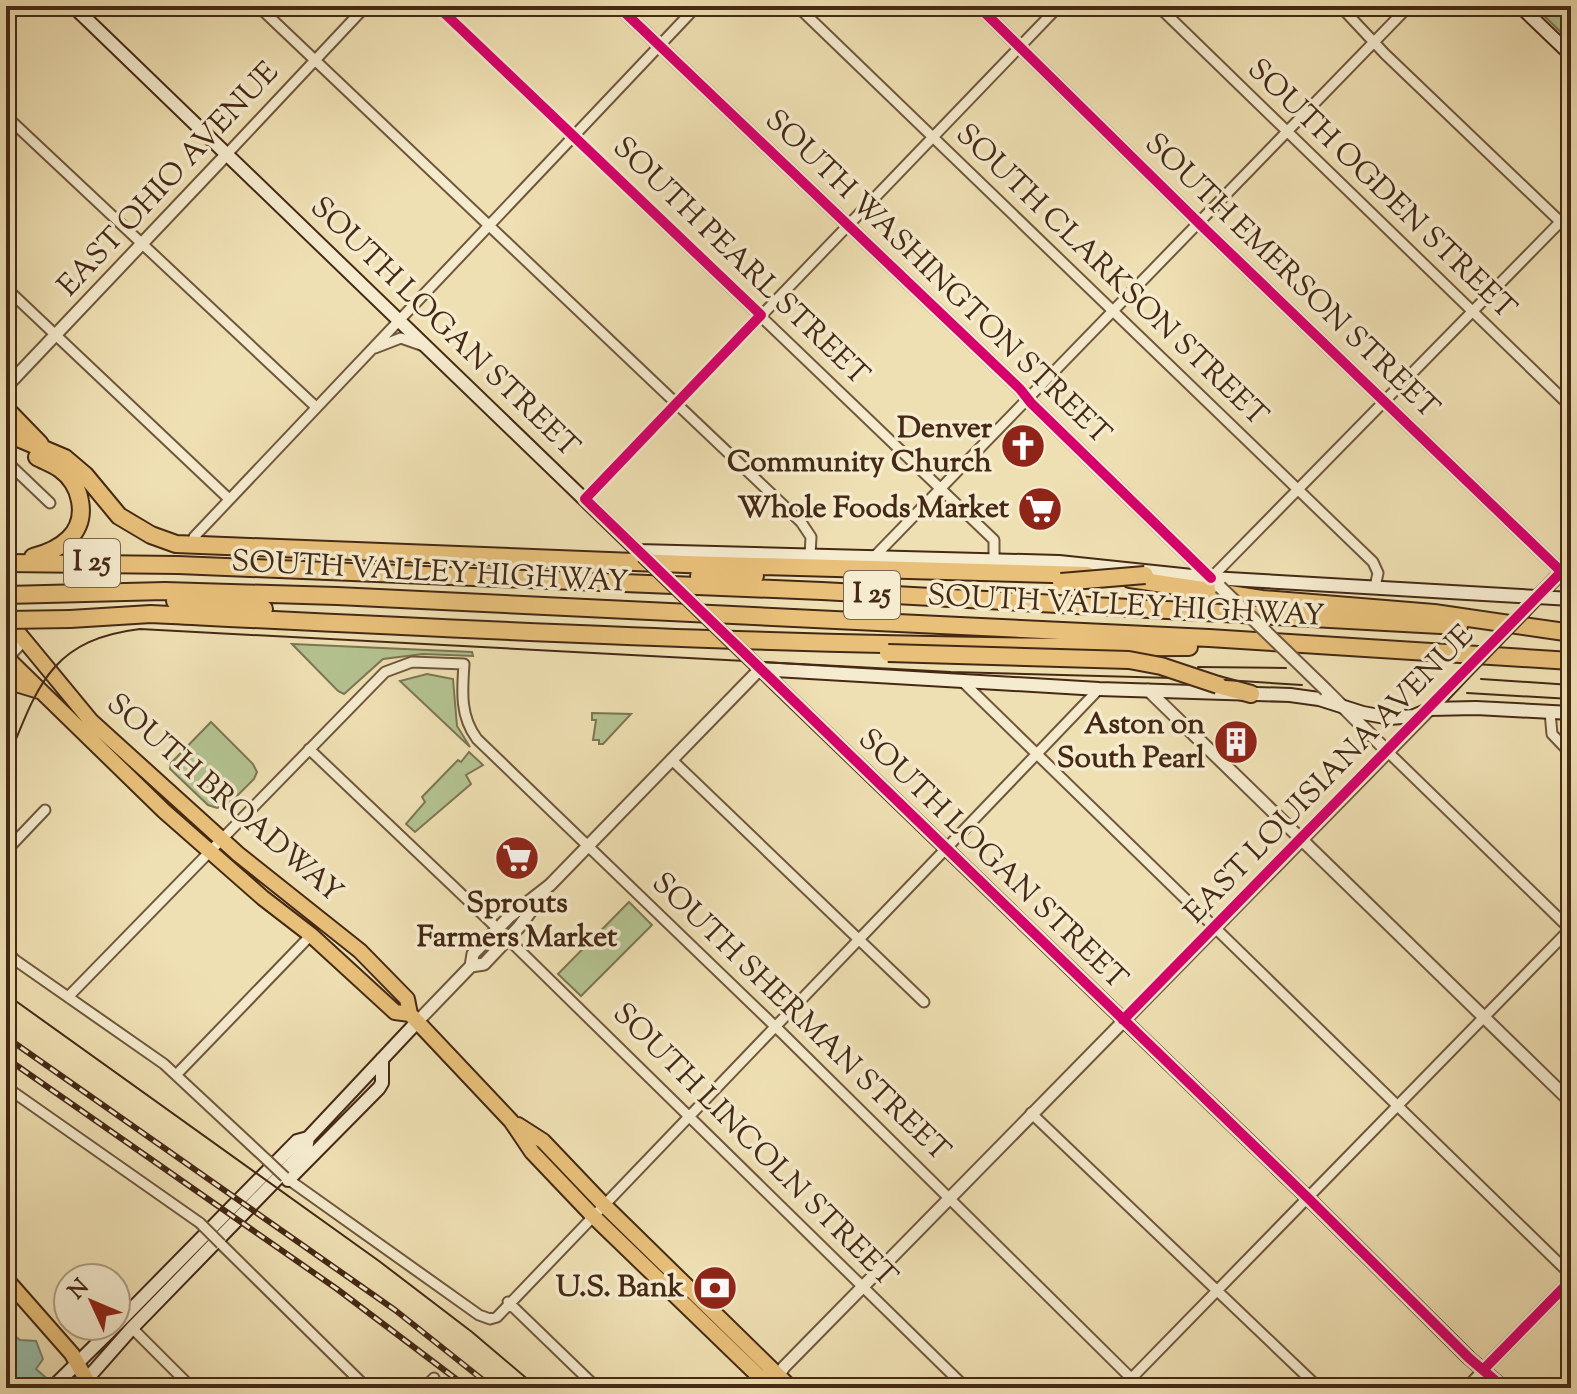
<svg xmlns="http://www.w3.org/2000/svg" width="1577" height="1394" viewBox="0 0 1577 1394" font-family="'Sorts Mill Goudy',serif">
<rect width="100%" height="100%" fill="#efe0b3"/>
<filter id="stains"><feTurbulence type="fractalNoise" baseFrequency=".0025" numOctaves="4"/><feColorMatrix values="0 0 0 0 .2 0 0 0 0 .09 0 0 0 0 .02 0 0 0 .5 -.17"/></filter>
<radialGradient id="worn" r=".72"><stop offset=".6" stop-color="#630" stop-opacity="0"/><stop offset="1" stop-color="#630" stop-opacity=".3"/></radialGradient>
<path fill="#b4c391" stroke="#7c7653" stroke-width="2" d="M1534 6H1571V42Z
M292 644 472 652 473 656 423 654 383 659 344 694 338 691Z
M427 674 453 679 457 726 470 747 400 681Z
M592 713 631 714 603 744H599V740H593L596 720H592Z
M211 722 253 764 257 772 254 779 230 803 217 808 208 805 170 769 171 763Z
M469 752 483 765 466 775 471 784 415 832 406 824 425 802 422 797 458 760 461 762Z
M629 902 652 925 581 996 558 974Z"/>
<path fill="#9abda9" stroke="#78826e" stroke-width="2" d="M6 1329 20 1340 36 1341 43 1359 36 1369 58 1388H6Z"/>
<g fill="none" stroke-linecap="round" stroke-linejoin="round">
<g stroke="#70573c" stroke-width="13">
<path id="minor" d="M258 6 801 522 811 537 810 555
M437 6 994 540V559
M797 6 1373 562 1378 573 1375 587
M1158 6 1571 407
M1340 6 1385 54 1571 232
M6 116 316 407
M226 155 366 6
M6 288 229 499
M375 348 401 338 421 345
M6 461 50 503
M585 499 1059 6
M194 537 697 6
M875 556 1409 6
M1211 578 1571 211
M6 660 25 640
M963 682 1571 1275
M1550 712 1552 734 1571 754
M309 749 497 928
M1388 752 1571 930
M672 760 924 1002
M6 851 45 810
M508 939 966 1388
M6 950 15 960 164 1064 267 1160
M68 997 385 672 412 662 464 664C462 692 460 716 477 739L783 1034 1141 1388
M176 1075 311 935
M6 1087 200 1223
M1031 1113 1319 1388
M285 1177 479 1315 490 1319 497 1317 1099 689
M221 1244 367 1388
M508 1302 597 1388
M132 1328 192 1388
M424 1388 434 1378
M1122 1388 1571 928
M1466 1388 1483 1370"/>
</g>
<g stroke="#70573c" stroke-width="15">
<path id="tertiary" d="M618 6 1020 389 1031 403 1214 581
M978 6 1207 231 1571 581
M6 387 226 155
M1148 690 1571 1102
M1326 690 1388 752
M471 966 484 964 519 927 542 896
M417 1022 471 966 473 954 509 917 550 885 760 669
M1483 1370 1571 1280
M775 1381 784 1367 1427 712"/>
</g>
<g stroke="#452915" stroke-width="16">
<path id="secondary" d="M73 6 643 556
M1520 6 1571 55
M638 551 1059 562 1211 578 1571 599
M1525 610 1571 562
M756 665 1308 1198 1469 1358 1504 1388
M760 669 1099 689 1290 695 1319 699 1363 713 1390 718 1414 716 1430 709 1476 708 1571 713
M1430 709 1462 675
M288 1180 379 1088 382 1083V1059
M116 1325 297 1141 308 1138 417 1022
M52 1388 115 1326
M79 1388 132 1328 306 1149 308 1138"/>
</g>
<g stroke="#452915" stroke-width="18">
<path id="primary" d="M6 618 91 721 238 854 360 951 407 999 410 1014 511 1121 532 1152 592 1215 771 1388
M6 657 164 811 263 898 311 935 395 1012 410 1014
M6 681 39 691
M518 1125 543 1141 603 1204 791 1388"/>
</g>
<g stroke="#452915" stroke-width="18">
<path id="trunk" d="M6 1279 72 1354 91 1388"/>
</g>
<g stroke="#452915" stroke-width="20">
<path id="motorway" d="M6 409 40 444
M6 433 65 458 85 475 119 516 151 535 176 544 685 564 1087 575
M33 557C61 550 86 533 80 501 78 488 70 476 60 469 53 464 44 461 37 457
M6 563 178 565 822 591 1459 626
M699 576H755
M1130 579 1262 599 1434 613 1565 632
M6 595 165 591 337 596 1209 638 1571 661
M175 601 264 609
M70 619 151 614C497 631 843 649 1189 647
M1218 685 1251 694"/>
</g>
<use href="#minor" stroke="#f5ebce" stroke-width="9"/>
<use href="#tertiary" stroke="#f5ebce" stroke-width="11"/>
<use href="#secondary" stroke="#f5ebce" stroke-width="12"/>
<use href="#primary" stroke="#e8c07a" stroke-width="14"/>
<use href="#trunk" stroke="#e8c07a" stroke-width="14"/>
<use href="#motorway" stroke="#e8c07a" stroke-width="16"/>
<path stroke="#452915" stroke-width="2" d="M1198 667 1286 668
M1481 679 1571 685
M1467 693 1571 699
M6 764C37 688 49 640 140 629L951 672 1210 679 1302 685
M6 994 379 1261 472 1332 538 1388"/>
<g stroke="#452915" stroke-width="6">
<path id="rail" d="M6 1037 395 1310 493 1388
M6 1058 337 1289 468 1388"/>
</g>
<use href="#rail" stroke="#f5ebce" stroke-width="3" stroke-dasharray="9" stroke-linecap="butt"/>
<g stroke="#70573c" stroke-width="13" stroke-linecap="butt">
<path id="minor-bridge" d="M267 1160 285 1177
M200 1223 221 1244"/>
</g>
<g stroke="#70573c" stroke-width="15" stroke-linecap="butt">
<path id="tertiary-bridge" d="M1220 587 1326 690"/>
</g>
<g stroke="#452915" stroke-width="16" stroke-linecap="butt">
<path id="secondary-bridge" d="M643 556 756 665
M1462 675 1525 610"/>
</g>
<g stroke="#452915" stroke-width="20" stroke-linecap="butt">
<path id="motorway-bridge" d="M1061 582 1145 575
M6 620 70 619
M888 653 1129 660 1161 666 1218 685"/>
</g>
<use href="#minor-bridge" stroke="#f5ebce" stroke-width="9"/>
<use href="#tertiary-bridge" stroke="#f5ebce" stroke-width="11"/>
<use href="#secondary-bridge" stroke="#f5ebce" stroke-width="12"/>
<use href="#motorway-bridge" stroke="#e8c07a" stroke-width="16"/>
<g stroke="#f5ebce" stroke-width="15">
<path id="cycleway" d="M437 6 761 315 585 499 1308 1198 1469 1358 1504 1388
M618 6 1020 389 1031 403 1211 578
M978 6 1207 231 1571 581
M1123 1020 1570 563
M1483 1370 1571 1280"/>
</g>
<use href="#cycleway" stroke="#d6006c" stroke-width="10"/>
</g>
<defs>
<g id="church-disc" transform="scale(2.3)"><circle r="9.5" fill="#8f2418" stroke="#f5ebce"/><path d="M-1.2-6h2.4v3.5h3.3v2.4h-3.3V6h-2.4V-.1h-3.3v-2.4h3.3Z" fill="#fff"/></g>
<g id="supermarket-disc" transform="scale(2.3)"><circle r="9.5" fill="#8f2418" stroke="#f5ebce"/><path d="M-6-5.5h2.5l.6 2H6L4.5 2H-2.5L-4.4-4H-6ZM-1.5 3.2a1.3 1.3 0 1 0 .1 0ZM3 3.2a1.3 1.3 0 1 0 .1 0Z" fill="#fff"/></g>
<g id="building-disc" transform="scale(2.3)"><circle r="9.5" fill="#8f2418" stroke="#f5ebce"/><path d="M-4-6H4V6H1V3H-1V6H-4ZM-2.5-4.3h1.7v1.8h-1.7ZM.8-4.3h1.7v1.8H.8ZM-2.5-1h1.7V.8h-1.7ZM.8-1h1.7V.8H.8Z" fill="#fff"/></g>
<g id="bank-disc" transform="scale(2.3)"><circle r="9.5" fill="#8f2418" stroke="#f5ebce"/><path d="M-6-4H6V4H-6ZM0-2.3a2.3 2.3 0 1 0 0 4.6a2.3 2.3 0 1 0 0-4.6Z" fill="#fff"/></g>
</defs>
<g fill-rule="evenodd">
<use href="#church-disc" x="1023" y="446"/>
<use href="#supermarket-disc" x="1040" y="509"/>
<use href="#building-disc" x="1236" y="742"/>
<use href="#supermarket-disc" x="517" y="858"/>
<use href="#bank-disc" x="715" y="1288"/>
</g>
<g text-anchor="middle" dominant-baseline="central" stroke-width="7" stroke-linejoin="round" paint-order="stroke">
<g fill="#f5ebce" stroke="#7a634c" stroke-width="2">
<rect x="64" y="539" width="56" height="48" rx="6"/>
<rect x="844" y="571" width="56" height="48" rx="6"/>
</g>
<g font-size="28" font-weight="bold" fill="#452915">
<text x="92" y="563">I 25</text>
<text x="872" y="595">I 25</text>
</g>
<g font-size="30" fill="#452915" stroke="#f5ebce">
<text transform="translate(169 180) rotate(-47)">EAST OHIO AVENUE</text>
<text transform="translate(1381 190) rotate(44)">SOUTH OGDEN STREET</text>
<text transform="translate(740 262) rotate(44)">SOUTH PEARL STREET</text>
<text transform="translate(1111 276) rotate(44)">SOUTH CLARKSON STREET</text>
<text transform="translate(1291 277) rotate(44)">SOUTH EMERSON STREET</text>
<text transform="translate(937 278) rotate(44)">SOUTH WASHINGTON STREET</text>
<text transform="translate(444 328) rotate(44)">SOUTH LOGAN STREET</text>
<text transform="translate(430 573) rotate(3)">SOUTH VALLEY HIGHWAY</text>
<text transform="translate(1126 607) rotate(3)">SOUTH VALLEY HIGHWAY</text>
<text transform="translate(1330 775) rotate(-46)">EAST LOUISIANA AVENUE</text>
<text transform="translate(224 799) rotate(41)">SOUTH BROADWAY</text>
<text transform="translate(992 860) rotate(44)">SOUTH LOGAN STREET</text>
<text transform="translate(800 1018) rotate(44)">SOUTH SHERMAN STREET</text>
<text transform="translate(754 1146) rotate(45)">SOUTH LINCOLN STREET</text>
</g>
<g font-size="30" font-weight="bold" fill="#452915" stroke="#f5ebce" text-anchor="end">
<text x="992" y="429">Denver<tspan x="992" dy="34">Community Church</tspan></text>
<text x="1009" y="509">Whole Foods Market</text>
<text x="1205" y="725">Aston on<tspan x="1205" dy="34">South Pearl</tspan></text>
<text x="517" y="904" text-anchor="middle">Sprouts<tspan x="517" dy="34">Farmers Market</tspan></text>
<text x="684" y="1288">U.S. Bank</text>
</g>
</g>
<rect width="1577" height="1394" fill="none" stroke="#efe0b3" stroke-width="32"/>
<rect x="8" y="8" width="1561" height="1378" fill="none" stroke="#452915" stroke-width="4"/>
<rect x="16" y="16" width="1545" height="1362" fill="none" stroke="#452915" stroke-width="2"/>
<g transform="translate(92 1302) rotate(314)"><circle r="38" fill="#f5ebce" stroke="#af9d84" stroke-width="2"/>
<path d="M0-6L14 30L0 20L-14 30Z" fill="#8f2418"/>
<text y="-12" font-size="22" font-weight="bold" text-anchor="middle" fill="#452915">N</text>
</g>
<rect width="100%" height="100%" filter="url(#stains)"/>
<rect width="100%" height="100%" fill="url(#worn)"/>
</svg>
